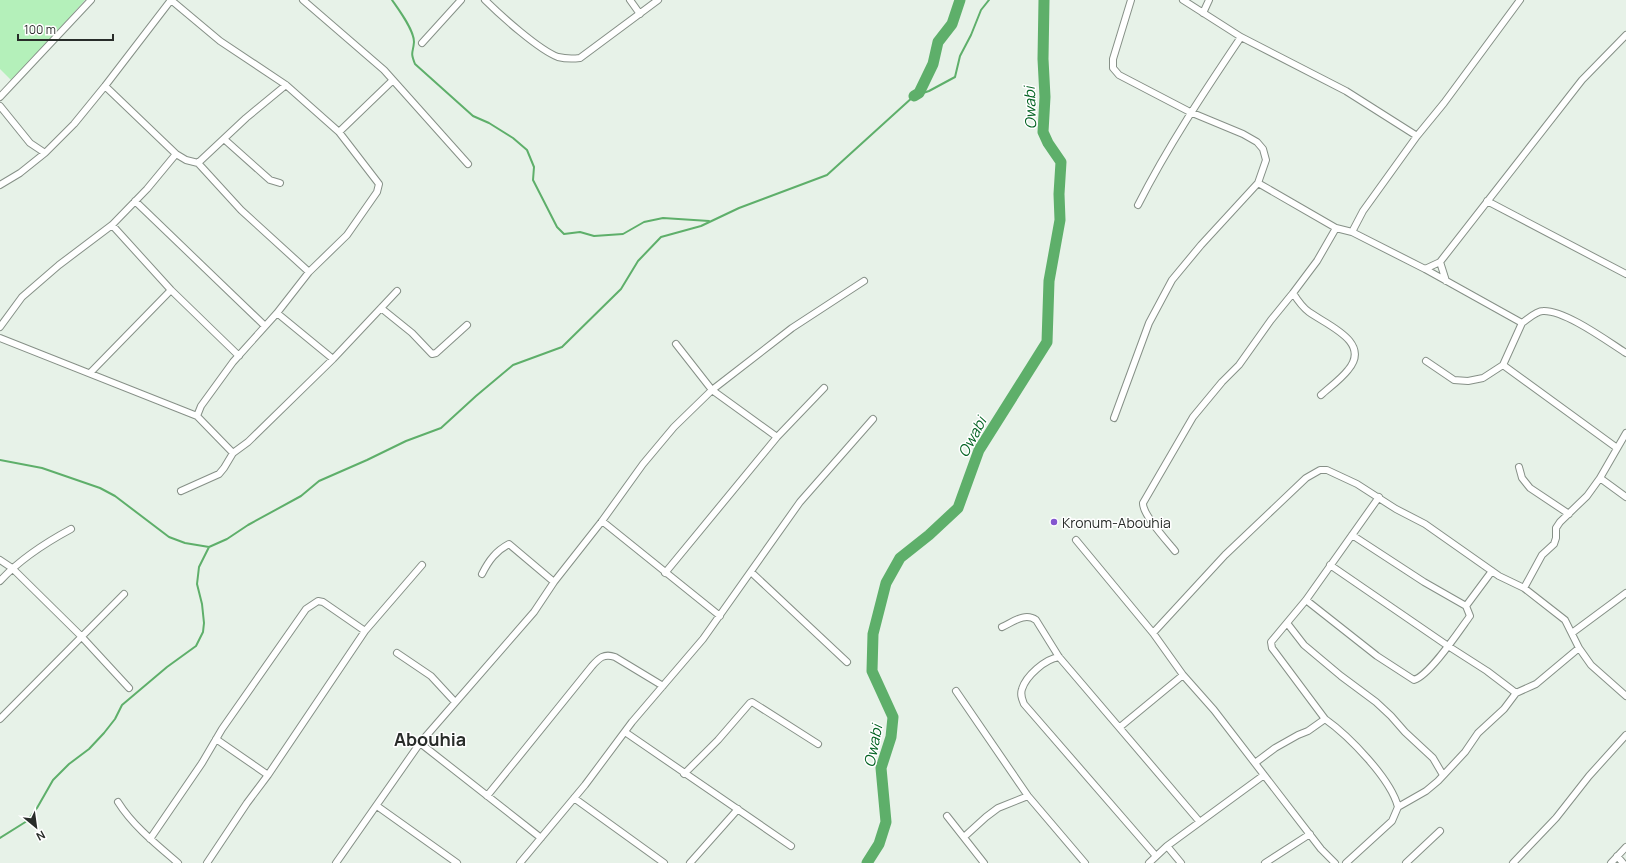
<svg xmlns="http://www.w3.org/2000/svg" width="1626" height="863" viewBox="0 0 1626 863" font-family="Manrope,sans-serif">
<rect width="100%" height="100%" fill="#e7f2e8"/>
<path fill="#b4f0ba" d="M0 0H85L39 52 11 80 0 69Z"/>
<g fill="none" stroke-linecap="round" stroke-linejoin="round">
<path stroke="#5eaf6a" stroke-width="2" d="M392 0C399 10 414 30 414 42 413 54 410 51 415 64L473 116 489 123 513 138 527 150 534 167 533 180 557 227 564 234 580 232 594 236 623 234 644 222 663 218 709 221
M0 460 42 468 100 488 115 496 169 537 185 543 209 547 227 539 248 525 301 496 319 481 367 460 406 441 441 428 476 396 513 365 562 347 621 289 638 261 661 237 701 226 739 208 827 175 914 96 929 91 955 77 960 56 971 35 981 10 989 0
M0 838 27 821 37 808 53 780 69 764 89 749 104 733 115 719 122 705 167 667 196 646 203 632 204 623 202 604 197 584 199 567 209 547"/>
<path stroke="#5eaf6a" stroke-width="11" d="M914 96 919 93 933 64 938 42 952 24 960 0
M867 863 879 844 886 822 881 768 891 737 893 717 872 671 873 634 886 583 900 558 929 535 958 508 979 450 1047 342 1049 281 1060 220 1059 194 1061 162 1048 143 1043 132 1045 97 1043 59 1044 0"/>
<g stroke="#869087" stroke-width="8">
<path id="street" d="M171 0 220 41 286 85 339 132 379 184 377 192 347 235 309 272 277 313 233 362 201 406 197 416 233 453
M303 0 384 70 468 164
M485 0C500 15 539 50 558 57 566 59 572 59 580 58L658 0
M630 0 640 14
M1183 0 1241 37 1346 91 1417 136 1444 103 1520 0
M1203 13 1209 0
M422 43 461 0
M105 86 176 154 186 160 198 163 241 210 309 272
M0 97 91 0
M0 106 30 143 45 153 74 124 105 86 171 0
M339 132 393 80
M224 139 270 180 280 183
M198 163 246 118 286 85
M1258 183 1336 228 1352 232 1363 211 1417 136
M0 185 20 173 45 153
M135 201 265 326
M1487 201 1626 274
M1138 205C1168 146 1204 92 1241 37
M112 225 171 290 239 356
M1352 232 1425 269 1522 323C1528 319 1536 311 1543 311 1565 310 1607 341 1626 353
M1440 262 1446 281
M1425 269 1440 262 1582 80 1626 35
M1293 293C1298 301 1302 307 1309 312 1327 325 1372 342 1348 370 1341 379 1330 387 1321 395
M381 308 412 333 432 354 436 353 467 325
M277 313 333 359
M0 327 22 297 59 265 112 225 147 189 176 154
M0 338 197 416
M676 344 712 390 777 437
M1426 361 1454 380 1468 381 1483 378 1503 365 1522 323
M1503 365 1617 448
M90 373 171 290
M1114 418 1149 323 1172 280 1201 245 1258 183 1266 160 1263 149 1257 142 1243 134 1190 112 1119 75 1113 68V59L1131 0
M1626 433 1600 478 1626 497
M1519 467 1522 478 1530 488 1569 514
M181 491 219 474 224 468 233 453 248 442 333 359 397 291
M602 521 720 616
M1352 535 1424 582 1466 606 1492 571
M1076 540 1153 633 1183 675 1214 710 1321 849 1335 863
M1175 551C1167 541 1142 514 1143 503L1193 417 1222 382 1239 365 1271 320 1293 293 1317 261 1336 228
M0 560 12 568 81 636 129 688
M1330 565 1448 646 1487 671 1516 693
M751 572 847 662
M665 573 777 437 824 388
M482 574C489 560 496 551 509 544L554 582
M0 581C20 559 45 543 71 529
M1524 588 1542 555 1554 544 1556 538V528L1560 522 1587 496 1600 478
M1306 600 1377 656 1414 680C1430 675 1459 631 1470 616L1466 606
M1287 623 1304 645 1341 676 1376 702 1391 716 1405 732 1433 758 1443 775
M1002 627C1013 622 1025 612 1036 620L1059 657 1199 821
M1153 633 1225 555 1306 478 1320 470H1327L1357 484 1396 509 1425 524 1499 576 1524 588 1565 620 1579 648 1591 665 1626 696
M1572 633 1626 593
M397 653 431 676 455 702
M1059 657C1045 659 1026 676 1022 689 1020 695 1022 699 1024 704L1156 856
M956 691 1028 796 1085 863
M0 719 124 594
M1325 719 1272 648 1271 642 1306 600 1379 497
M1120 727 1183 675
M625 732 791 846
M216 739 268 775
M420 743 541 838
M1255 763 1275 748 1298 735 1308 731 1325 719C1349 736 1391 779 1398 807L1392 821 1346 863
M684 774 718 740 750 703 752 702 818 744
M487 796 592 666C599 658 604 653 615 657L663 686
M574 798 664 863
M118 802C133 826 157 845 178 863
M377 806 457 863
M1398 807 1426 791 1438 781 1465 752 1478 733 1504 709 1516 693 1536 684 1579 648
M947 816 984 863
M964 837 986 817 998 808 1028 796
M150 839 202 763 222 729 306 609 318 601 323 602 365 631
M1167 846 1181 863
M1617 856 1623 863
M207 863 247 803 268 775 365 631 422 565
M336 863 420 743 534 612 554 582 602 521 643 464 674 427 712 390 792 328 864 281
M520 863 585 785 632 722 703 639 800 502 873 419
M690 863 738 809
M1149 863 1167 846 1264 775
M1265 863 1310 834
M1406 863 1440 831
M1513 863 1556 818 1589 776 1626 735
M1611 863 1626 847"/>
</g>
<use href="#street" stroke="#fff" stroke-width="6"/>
</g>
<circle fill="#8356cf" stroke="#fff" stroke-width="1.5" cx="1054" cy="522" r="4"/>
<g text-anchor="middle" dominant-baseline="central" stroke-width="3" stroke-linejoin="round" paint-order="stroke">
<g font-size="14" fill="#282c29" stroke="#fff" text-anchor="start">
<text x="1062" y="522">Kronum-Abouhia</text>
</g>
<g font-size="15" font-style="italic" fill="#046323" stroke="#fff">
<text transform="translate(1030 108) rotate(-92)">Owabi</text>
<text transform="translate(972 437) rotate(-62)">Owabi</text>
<text transform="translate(873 746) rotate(-79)">Owabi</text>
</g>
<g font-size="18" font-weight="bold" fill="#282c29" stroke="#fff">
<text x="430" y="739">Abouhia</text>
</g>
</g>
<g transform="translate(36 827) rotate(151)" stroke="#ffffff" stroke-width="3" paint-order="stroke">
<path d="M0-3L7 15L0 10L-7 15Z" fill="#282c29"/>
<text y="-6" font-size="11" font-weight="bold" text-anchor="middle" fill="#282c29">N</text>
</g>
<path d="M18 34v6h95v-6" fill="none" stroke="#282c29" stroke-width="2"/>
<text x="24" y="34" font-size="12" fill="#282c29" stroke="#ffffff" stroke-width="3" paint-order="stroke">100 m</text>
</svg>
